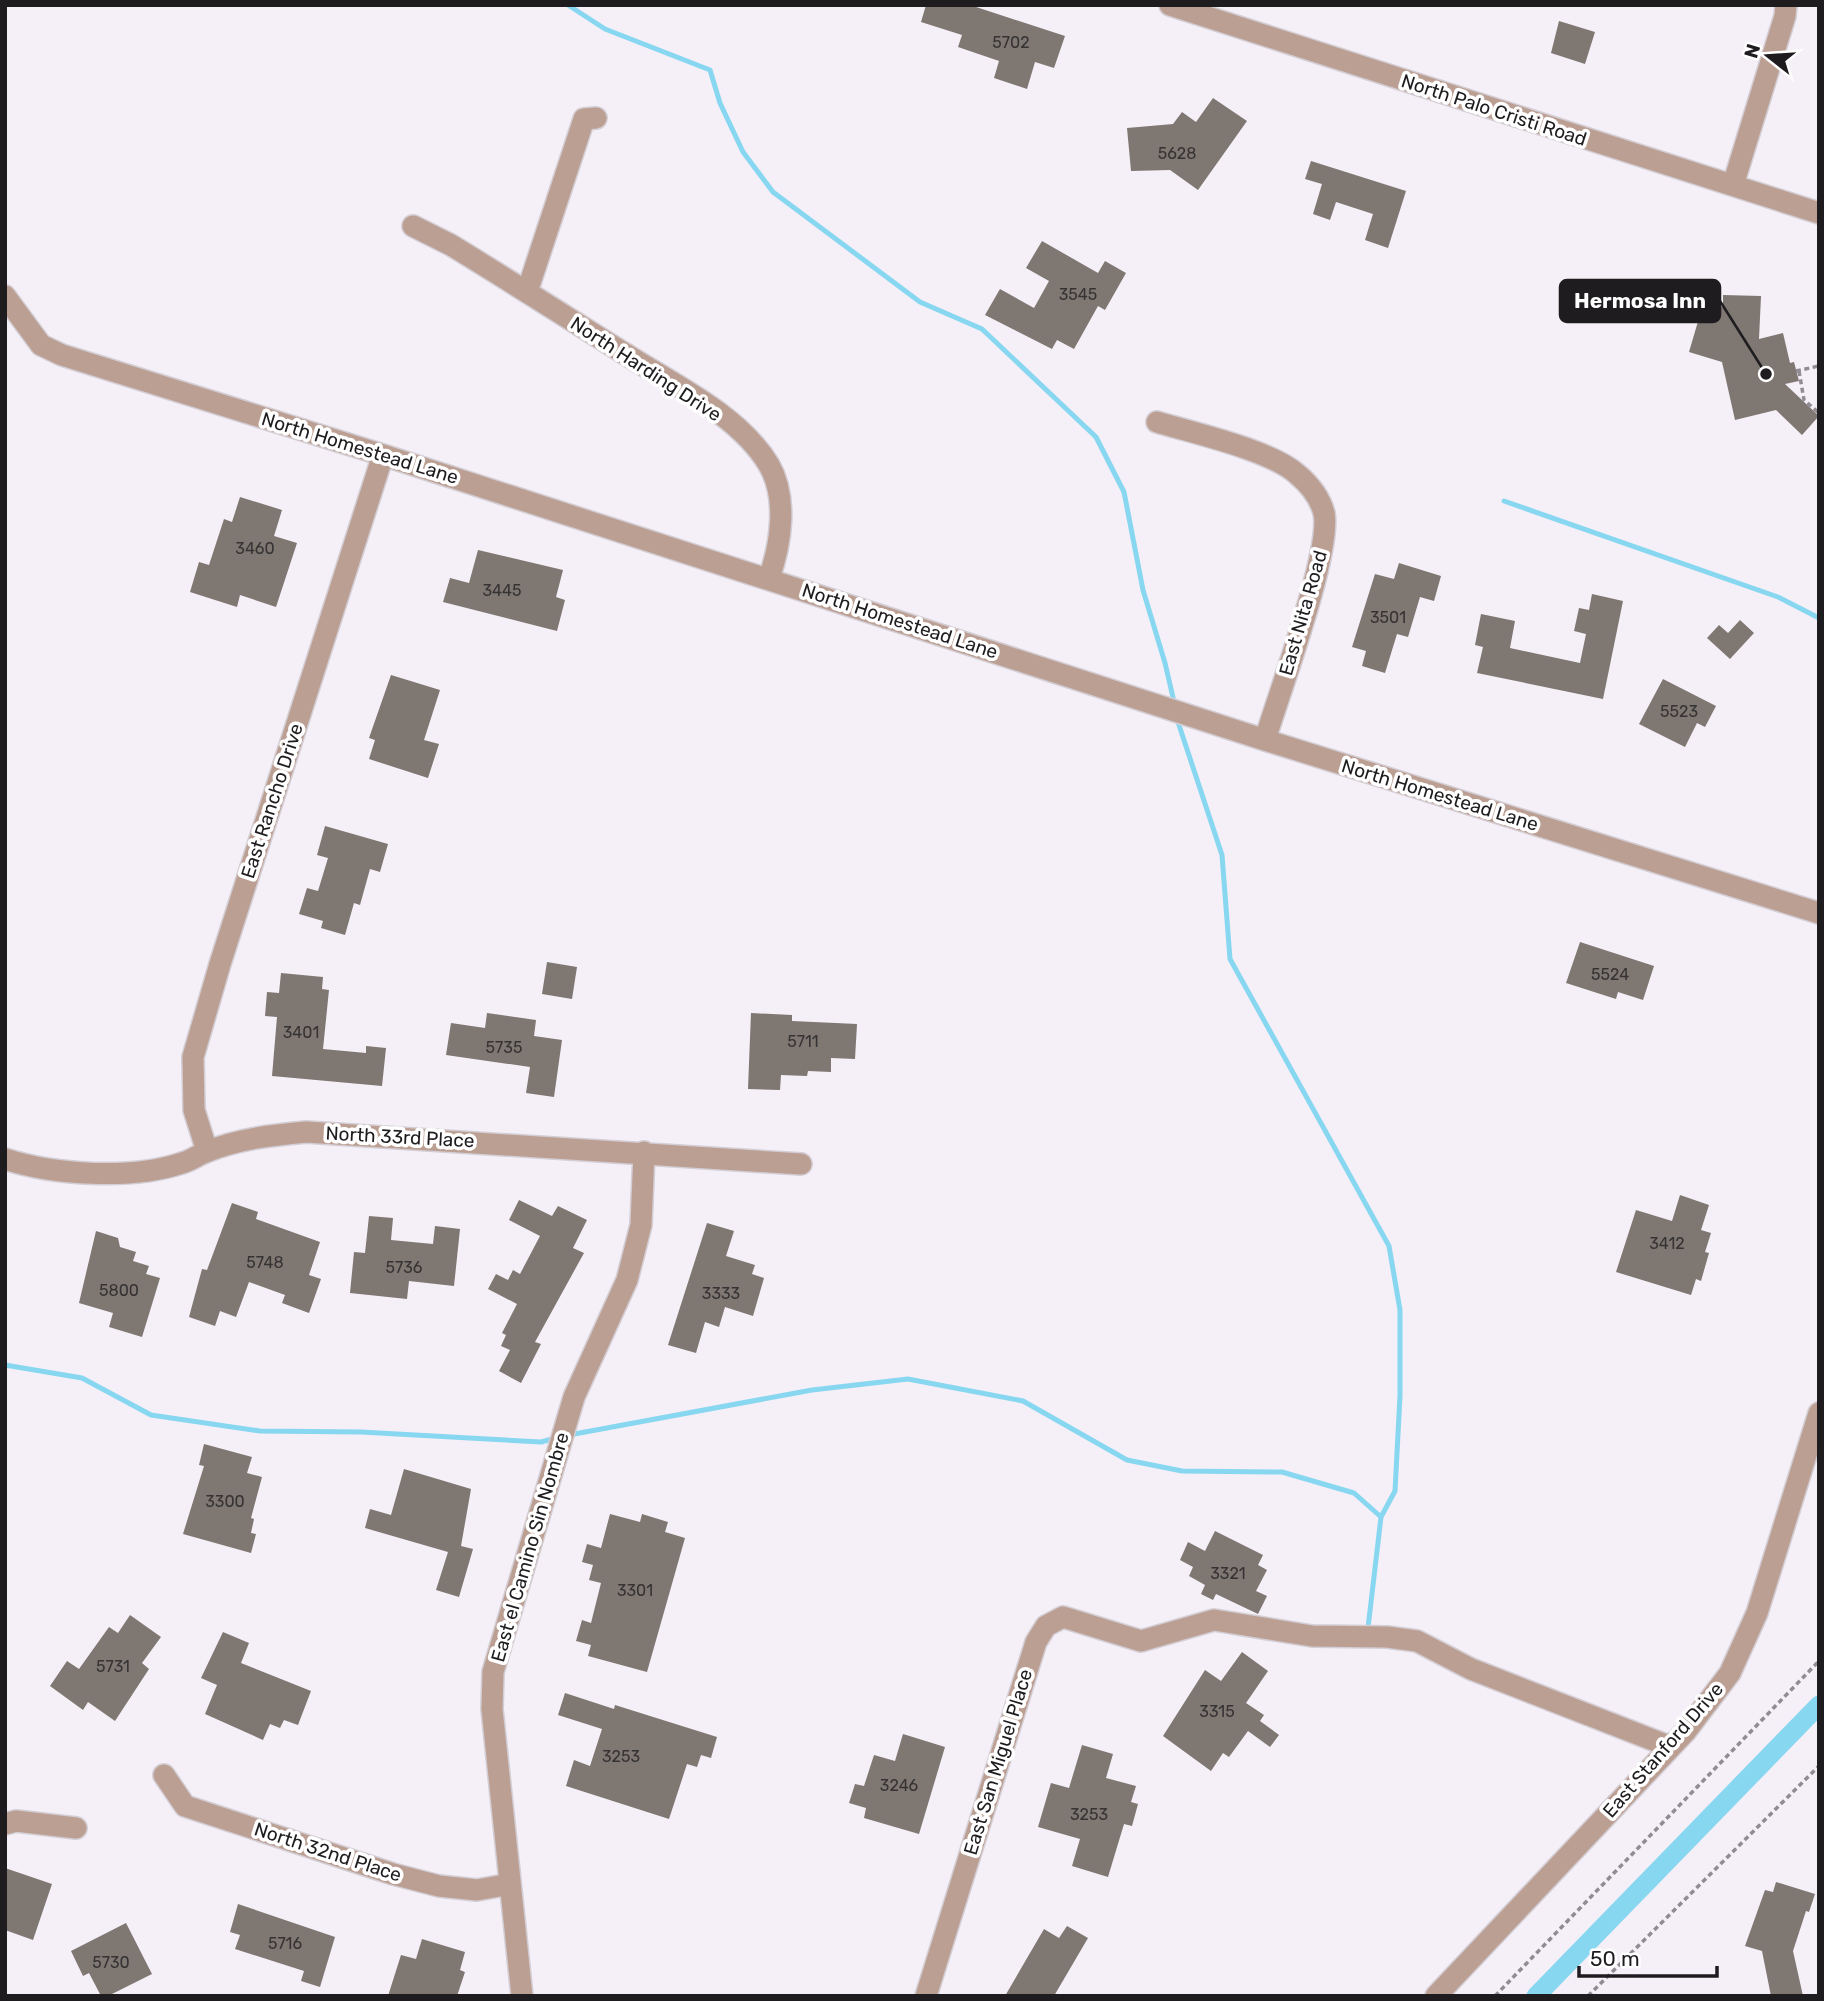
<svg xmlns="http://www.w3.org/2000/svg" width="1824" height="2001" viewBox="0 0 1824 2001" font-family="Rubik,sans-serif">
<rect width="100%" height="100%" fill="#f5eff7"/>
<g fill="none" stroke-linecap="round" stroke-linejoin="round">
<path stroke="#88d7f0" stroke-width="5" d="M568 5 605 29 710 70 720 103 743 152 773 192 920 302 982 329 1096 437 1124 492 1143 590 1165 663 1175 706
M1504 501 1778 597 1819 618
M1177 719 1222 855 1230 959 1389 1246 1400 1310V1396L1395 1491 1381 1517 1368 1628
M5 1365 82 1378 151 1415 260 1431 361 1432 541 1442 556 1438
M569 1435 812 1390 908 1379 1023 1401 1127 1460 1182 1471 1282 1472 1354 1493 1381 1517"/>
<path stroke="#88d7f0" stroke-width="19" d="M1536 1996 1819 1705"/>
</g>
<path fill="#7e7772" d="M926 5H970L1065 36 1054 68 1035 62 1027 89 994 78 999 61 958 47 962 35 921 22Z
M1559 21 1595 32 1585 64 1551 53Z
M1213 98 1247 121 1198 190 1170 170 1131 171 1127 128 1173 124 1182 112 1196 122Z
M1311 161 1406 191 1388 248 1365 240 1373 214 1336 202 1330 220 1313 214 1322 184 1305 179Z
M1042 241 1098 273 1105 261 1126 273 1105 310 1098 306 1074 349 1057 340 1052 349 985 315 1000 289 1034 308 1049 281 1026 268Z
M1723 295 1761 296 1759 339 1783 333 1790 363 1794 362 1799 381 1785 384 1819 416 1802 435 1776 410 1735 420 1722 362 1689 352 1704 301 1723 307Z
M240 497 282 510 274 536 297 543 276 607 240 595 237 607 190 592 199 562 209 565 224 519 232 522Z
M478 550 563 570 556 597 565 600 557 631 443 602 450 578 469 583Z
M1399 563 1441 576 1434 601 1420 597 1408 637 1397 634 1385 673 1362 666 1366 651 1352 647 1375 574 1394 579Z
M1592 594 1623 601 1603 699 1477 673 1483 647 1475 645 1481 614 1515 621 1510 648 1580 663 1586 634 1574 631 1579 608 1589 610Z
M1740 620 1754 633 1730 659 1707 638 1719 625 1728 633Z
M391 675 440 690 424 740 439 744 428 778 369 759 375 740 369 738Z
M1663 679 1716 706 1705 727 1697 723 1685 747 1639 724Z
M325 826 388 844 380 872 370 869 360 905 354 903 345 935 321 928 323 921 299 914 307 888 318 891 328 858 317 855Z
M1580 942 1654 966 1643 1000 1618 992 1616 999 1566 983Z
M547 962 577 967 572 999 542 994Z
M281 973 323 977 322 989 329 990 323 1049 366 1053V1046L386 1048 382 1086 272 1076 277 1017 265 1016 267 992 279 993Z
M487 1013 536 1020 534 1036 562 1040 554 1097 526 1093 530 1067 446 1055 451 1023 485 1028Z
M751 1013 792 1015V1021L857 1024 855 1059 831 1058V1072L808 1071 807 1076 781 1075 780 1090 748 1089Z
M1680 1195 1709 1205 1701 1230 1711 1233 1705 1252 1709 1253 1701 1281 1696 1279 1691 1295 1616 1272 1636 1210 1672 1221Z
M519 1200 552 1216 558 1206 587 1220 573 1248 584 1253 535 1342 541 1344 521 1383 499 1371 510 1350 501 1346 506 1335 502 1333 517 1304 488 1289 496 1274 508 1280 513 1270 520 1274 540 1236 509 1220Z
M232 1203 258 1212 256 1219 320 1242 309 1275 321 1279 309 1313 282 1303 285 1295 249 1282 236 1317 220 1311 215 1326 189 1317 202 1269 207 1270Z
M369 1216 393 1218 391 1240 433 1244 435 1226 460 1229 454 1286 409 1281 407 1299 350 1293 354 1252 365 1253Z
M707 1223 734 1231 726 1256 755 1265 752 1274 764 1278 753 1316 725 1307 719 1327 705 1322 696 1353 668 1345Z
M96 1231 118 1238 120 1247 136 1252 133 1261 149 1266 146 1274 160 1278 142 1337 109 1327 113 1313 79 1303Z
M204 1444 252 1457 247 1473 262 1477 251 1518 254 1519 251 1533 256 1534 251 1553 183 1534 204 1466 199 1465Z
M404 1469 471 1489 461 1546 473 1549 459 1597 436 1590 448 1552 365 1528 370 1509 391 1515Z
M610 1514 640 1522 642 1514 668 1522 665 1532 685 1538 647 1672 588 1656 591 1645 576 1641 582 1620 591 1623 601 1583 589 1580 593 1565 582 1562 587 1544 601 1548Z
M1215 1531 1263 1555 1258 1565 1267 1570 1256 1591 1267 1596 1258 1614 1216 1594 1213 1600 1201 1594 1205 1585 1189 1576 1193 1567 1180 1560 1188 1542 1205 1551Z
M130 1615 161 1637 142 1663 149 1669 115 1721 88 1702 83 1710 50 1686 67 1661 79 1669 109 1627 118 1633Z
M223 1632 249 1643 241 1663 311 1691 298 1725 284 1720 280 1728 270 1724 263 1740 205 1714 217 1685 201 1678Z
M1242 1652 1268 1671 1246 1703 1264 1715 1260 1721 1279 1735 1270 1747 1248 1731 1229 1757 1223 1753 1211 1771 1163 1736 1205 1670 1221 1681Z
M565 1693 614 1709 615 1705 717 1737 711 1758 701 1755 697 1767 687 1764 669 1819 566 1786 574 1760 590 1766 602 1729 558 1715Z
M903 1734 945 1747 919 1834 864 1818 866 1808 849 1803 855 1784 864 1786 874 1755 895 1761Z
M1082 1745 1113 1754 1106 1778 1136 1786 1131 1802 1138 1804 1132 1826 1124 1824 1108 1877 1072 1866 1080 1839 1038 1827 1051 1783 1069 1788Z
M5 1868 52 1884 33 1940 5 1930Z
M1776 1882 1815 1894 1809 1912 1806 1911 1793 1951 1803 1996H1771L1762 1951 1745 1946 1765 1890 1773 1892Z
M238 1904 335 1937 320 1987 301 1981 304 1971 235 1949 240 1935 230 1932Z
M126 1923 152 1974 108 1996H101L89 1973 83 1976 71 1951Z
M1067 1926 1088 1938 1054 1996H1005L1044 1929 1059 1938Z
M422 1939 465 1952 460 1970 465 1972 457 1996H388L401 1955 416 1959Z"/>
<g fill="none" stroke-linecap="round" stroke-linejoin="round">
<g stroke="#d3cdd4" stroke-width="24">
<path id="minor" d="M1170 5 1819 213
M1733 185 1785 16 1786 5
M413 226 451 245C510 281 568 318 627 355 674 385 739 415 769 465 788 498 781 544 769 578
M527 292 584 119 596 118
M5 296 41 345 62 355 383 455 1265 740 1819 913
M1157 422C1194 433 1270 450 1297 474 1309 484 1320 498 1324 513 1332 551 1278 696 1265 740
M207 1151 194 1110 193 1057 220 964 383 455
M5 1159C54 1175 132 1180 182 1163 190 1161 198 1155 206 1152 237 1139 273 1135 306 1132L801 1164
M164 1775 185 1806 393 1874 439 1886 477 1890 510 1884
M5 1824 16 1821 76 1828
M522 1996 492 1709 493 1672 574 1397 627 1280 641 1225 644 1152
M926 1996 1036 1642 1046 1626 1063 1617 1141 1641 1214 1620 1312 1636 1387 1637 1417 1641 1471 1669 1671 1747
M1436 1996 1686 1731 1730 1673 1757 1613 1819 1413"/>
</g>
<path stroke="#908c92" stroke-width="3.5" stroke-dasharray="5 3.5" stroke-linecap="butt" d="M1796 371 1819 366
M1799 371 1804 400 1819 413
M1495 1996 1819 1661
M1588 1996 1819 1766"/>
<use href="#minor" stroke="#bc9f93" stroke-width="21"/>
</g>
<g text-anchor="middle" dominant-baseline="central" stroke-width="7" stroke-linejoin="round" paint-order="stroke">
<g font-size="16" fill="#363334">
<text x="1011" y="42">5702</text>
<text x="1177" y="153">5628</text>
<text x="1078" y="294">3545</text>
<text x="255" y="548">3460</text>
<text x="502" y="590">3445</text>
<text x="1388" y="617">3501</text>
<text x="1679" y="711">5523</text>
<text x="1610" y="974">5524</text>
<text x="301" y="1032">3401</text>
<text x="803" y="1041">5711</text>
<text x="504" y="1047">5735</text>
<text x="1667" y="1243">3412</text>
<text x="265" y="1262">5748</text>
<text x="404" y="1267">5736</text>
<text x="119" y="1290">5800</text>
<text x="721" y="1293">3333</text>
<text x="225" y="1501">3300</text>
<text x="1228" y="1573">3321</text>
<text x="635" y="1590">3301</text>
<text x="113" y="1666">5731</text>
<text x="1217" y="1711">3315</text>
<text x="621" y="1756">3253</text>
<text x="899" y="1785">3246</text>
<text x="1089" y="1814">3253</text>
<text x="285" y="1943">5716</text>
<text x="111" y="1962">5730</text>
</g>
<g font-size="19" fill="#1e1c1f" stroke="#fff">
<text transform="translate(1494 110) rotate(18)">North Palo Cristi Road</text>
<text transform="translate(646 369) rotate(33)">North Harding Drive</text>
<text transform="translate(360 448) rotate(17)">North Homestead Lane</text>
<text transform="translate(1303 613) rotate(-74)">East Nita Road</text>
<text transform="translate(900 621) rotate(18)">North Homestead Lane</text>
<text transform="translate(1440 795) rotate(17)">North Homestead Lane</text>
<text transform="translate(272 801) rotate(-72)">East Rancho Drive</text>
<text transform="translate(400 1137) rotate(3)">North 33rd Place</text>
<text transform="translate(530 1547) rotate(-74)">East el Camino Sin Nombre</text>
<text transform="translate(1663 1750) rotate(-49)">East Stanford Drive</text>
<text transform="translate(998 1762) rotate(-73)">East San Miguel Place</text>
<text transform="translate(328 1852) rotate(18)">North 32nd Place</text>
</g>
</g>
<path fill="none" stroke="#1e1c1f" stroke-width="2.5" d="M1766 374L1720 301"/>
<circle fill="#1e1c1f" stroke="#fff" stroke-width="2.5" cx="1766" cy="374" r="7"/>
<rect fill="#1e1c1f" stroke="#1e1c1f" stroke-width="2.5" x="1560" y="280" width="160" height="42" rx="7"/>
<g font-size="21" text-anchor="middle" font-weight="bold" fill="#fff">
<text x="1640" y="308">Hermosa Inn</text>
</g>
<rect width="1824" height="2001" fill="none" stroke="#1e1c1f" stroke-width="14"/>
<g transform="translate(1768 56) rotate(287)" stroke="#ffffff" stroke-width="5" paint-order="stroke">
<path d="M0-5L12 26L0 18L-12 26Z" fill="#1e1c1f"/>
<text y="-10" font-size="19" font-weight="bold" text-anchor="middle" fill="#1e1c1f">N</text>
</g>
<path d="M1579 1966v10h138v-10" fill="none" stroke="#1e1c1f" stroke-width="3.5"/>
<text x="1590" y="1966" font-size="21" fill="#1e1c1f" stroke="#ffffff" stroke-width="5" paint-order="stroke">50 m</text>
</svg>
